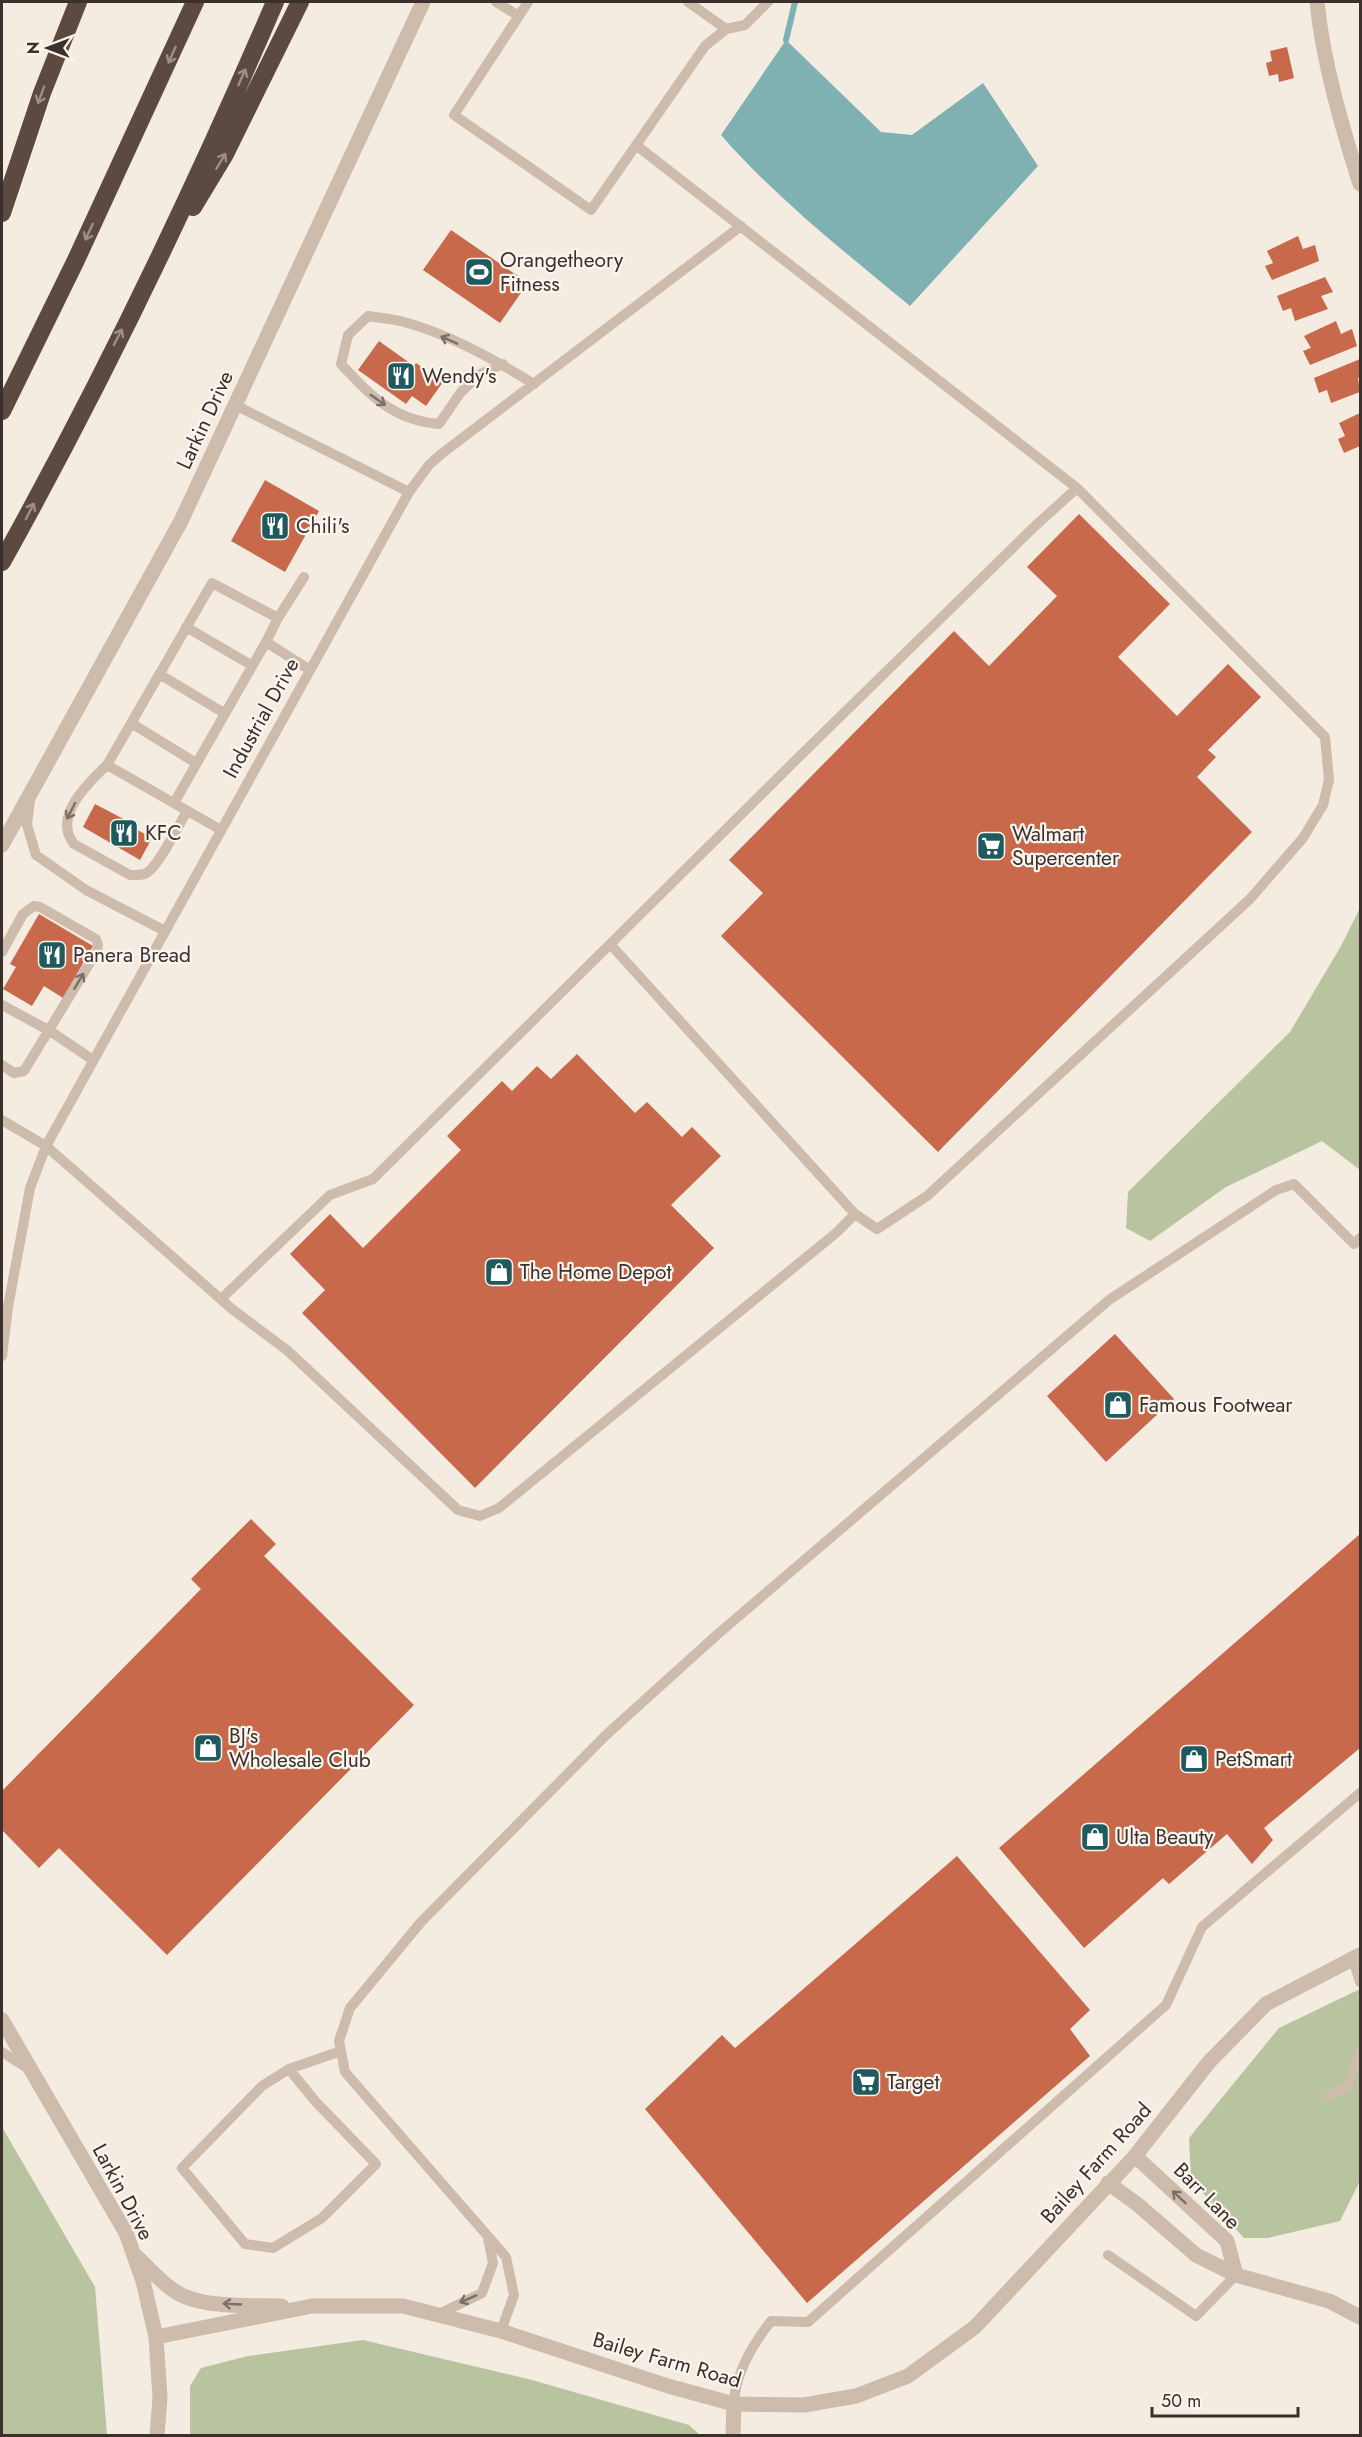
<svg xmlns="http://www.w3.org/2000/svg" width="1362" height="2437" viewBox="0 0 1362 2437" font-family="Jost,sans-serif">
<rect width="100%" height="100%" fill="#f4ebe1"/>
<path fill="#b8c4a0" d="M1360 908V1170L1322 1141 1226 1187 1150 1241 1126 1228 1128 1192 1290 1032 1341 946Z
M1360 1989V2181L1340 2221 1268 2238H1244L1191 2180 1189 2138 1279 2028Z
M2 2127 95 2287 107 2435H2Z
M363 2340 532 2380 605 2401 689 2425 700 2435H190V2386L201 2368 248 2356Z"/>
<path fill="#7fb0b2" d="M786 40 881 132 912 135 983 83 1038 166 910 306C844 251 777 199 721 135Z"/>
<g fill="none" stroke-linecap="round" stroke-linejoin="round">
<path stroke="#7fb0b2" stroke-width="6" d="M786 40 795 2"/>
</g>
<path fill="#c8694b" d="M1287 47 1294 78 1279 82 1278 74 1269 76 1266 63 1272 61 1270 51Z
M451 230 528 283 500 323 423 270Z
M1298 236 1303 249 1315 245 1319 261 1272 280 1265 266 1273 263 1267 251Z
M1325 277 1333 292 1321 296 1328 309 1295 321 1291 308 1283 311 1277 296Z
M1336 321 1341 334 1352 329 1357 346 1310 365 1303 351 1311 348 1304 336Z
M379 341 414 366 416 363 443 382 426 406 412 396 406 404 358 370Z
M1360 359V377L1358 378 1360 392 1331 403 1327 390 1319 393 1314 378Z
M1360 413V446L1344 453 1338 439 1345 436 1339 423Z
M265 480 319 511 285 572 231 541Z
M1079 514 1170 604 1118 657 1177 716 1228 664 1261 697 1208 750 1216 757 1197 777 1252 832 938 1152 721 936 763 893 729 860 954 631 989 666 1057 596 1027 567Z
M95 804 135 825 134 828 152 838 140 860 83 827Z
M39 914 93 946 63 998 44 986 32 1006 3 989 16 967 10 964Z
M577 1054 635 1113 647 1102 682 1137 692 1127 721 1156 671 1205 714 1248 475 1488 302 1313 325 1290 290 1254 330 1214 363 1248 461 1150 447 1136 502 1081 512 1091 537 1066 551 1079Z
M1115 1334 1174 1399 1106 1462 1047 1396Z
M251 1519 276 1544 264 1556 414 1705 167 1955 59 1848 39 1868 2 1830V1791L201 1589 191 1579Z
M1360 1534V1748L1264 1828 1273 1840 1252 1864 1227 1834 1169 1884 1163 1878 1084 1948 999 1848Z
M957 1856 1090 2010 1070 2029 1090 2056 807 2303 645 2109 722 2035 735 2048Z"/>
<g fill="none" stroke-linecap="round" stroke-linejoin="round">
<path stroke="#cdbbac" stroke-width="10" d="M496 2 519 16
M528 2 454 115 591 210 705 46 726 29 745 25 768 2
M688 2 726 29
M503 364 480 374 461 392 439 424C393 420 371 396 341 364L348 335 368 316C380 318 393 319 404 322 446 333 497 361 534 384
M235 405 409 492
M278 618 304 577
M186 627 251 665
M159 674 224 713
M131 723 196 763
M107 765C88 783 52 817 74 844L130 875C136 875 143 876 148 872 160 863 179 825 187 811
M30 799 27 825 36 855 86 890 165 931
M174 803 266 642
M221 830 107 765 212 583 278 618 266 642 310 670
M611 945 855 1214
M2 952 23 914 34 906 40 907 96 939 98 945 97 951 24 1071 14 1073 2 1065
M2 1005 50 1031 93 1060
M2 1120 46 1146 232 1309 288 1351 458 1510 480 1516 499 1508 836 1233 855 1214 877 1229 927 1196 1250 899 1303 838 1323 805 1329 780 1325 737 1077 488 636 145
M221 1299 330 1195 373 1179 804 752 1034 527 1077 488
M2 1356 8 1307 30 1188 46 1146 409 492 429 465 440 455 741 226
M1353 1959 1360 1982
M2 2052 29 2069
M289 2069 315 2101 376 2164 322 2218 273 2248 245 2244 182 2168 262 2086 289 2069 341 2051
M1328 2096 1348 2086 1360 2052
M1108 2255 1196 2316 1236 2275
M437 2315 482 2293 493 2263 488 2238
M501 2331 514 2295 506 2257 345 2072 339 2041 350 2008 421 1922 606 1735 719 1633 1109 1300 1276 1190 1294 1184 1354 1244 1360 1238
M734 2404C735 2373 753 2344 771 2321L808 2322 1166 2005 1202 1927 1360 1793"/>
<path stroke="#cdbbac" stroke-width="15" d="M1317 2C1323 62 1342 127 1360 184
M1135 2156 1227 2241 1236 2275
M1108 2183 1137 2204 1196 2255 1236 2275 1329 2301 1360 2317
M733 2436 734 2404"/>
<path stroke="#cdbbac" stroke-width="15" d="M2 845 181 521 423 2
M2 2020 126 2233 143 2281 156 2337 160 2398 157 2436
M136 2256C148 2267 160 2281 173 2290 198 2309 252 2305 282 2306
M156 2337 312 2306H403L501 2331 668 2386 734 2404 804 2405 856 2396 908 2376 975 2327 1135 2156 1209 2062 1266 2004 1360 1955"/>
<path stroke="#5c4a42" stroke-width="18" d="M193 207 225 154 300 2
M2 213 42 93 78 2
M2 411 76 260 195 2
M2 562C102 382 194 191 275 2"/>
</g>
<defs><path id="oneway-shaft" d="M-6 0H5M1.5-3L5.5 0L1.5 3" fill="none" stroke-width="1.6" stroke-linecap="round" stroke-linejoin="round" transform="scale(1.5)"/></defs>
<g stroke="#9c8e87">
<use href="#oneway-shaft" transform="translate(172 55) rotate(114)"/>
<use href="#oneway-shaft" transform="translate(242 77) rotate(-66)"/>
<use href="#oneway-shaft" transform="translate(41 95) rotate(110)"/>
<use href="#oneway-shaft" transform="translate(221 161) rotate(-59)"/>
<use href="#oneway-shaft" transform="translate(89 232) rotate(115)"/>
<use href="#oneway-shaft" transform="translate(118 337) rotate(-63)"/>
<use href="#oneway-shaft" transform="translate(30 511) rotate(-63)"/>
</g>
<g stroke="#7d6f65">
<use href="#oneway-shaft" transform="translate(449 340) rotate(-156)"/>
<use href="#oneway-shaft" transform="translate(378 400) rotate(35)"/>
<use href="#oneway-shaft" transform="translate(71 811) rotate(117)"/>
<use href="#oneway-shaft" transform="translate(79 981) rotate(-59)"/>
<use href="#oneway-shaft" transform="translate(1179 2197) rotate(-137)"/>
<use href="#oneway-shaft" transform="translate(468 2299) rotate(156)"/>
<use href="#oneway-shaft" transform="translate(232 2304) rotate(-177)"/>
</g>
<defs>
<g id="stadium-square" transform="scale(1.5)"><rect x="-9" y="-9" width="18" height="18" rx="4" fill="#1f5a5e" stroke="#fbf5ee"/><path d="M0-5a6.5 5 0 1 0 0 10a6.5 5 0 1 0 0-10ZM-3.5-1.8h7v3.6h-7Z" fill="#fff"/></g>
<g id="restaurant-square" transform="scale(1.5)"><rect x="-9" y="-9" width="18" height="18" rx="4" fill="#1f5a5e" stroke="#fbf5ee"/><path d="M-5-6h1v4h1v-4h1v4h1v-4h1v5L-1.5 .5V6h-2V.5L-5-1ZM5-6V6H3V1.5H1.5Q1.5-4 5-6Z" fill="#fff"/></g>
<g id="supermarket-square" transform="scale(1.5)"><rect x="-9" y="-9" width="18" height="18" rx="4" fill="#1f5a5e" stroke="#fbf5ee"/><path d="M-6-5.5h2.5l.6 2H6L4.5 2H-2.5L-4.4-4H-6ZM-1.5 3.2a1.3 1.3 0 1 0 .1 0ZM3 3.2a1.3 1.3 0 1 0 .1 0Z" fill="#fff"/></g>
<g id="shop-square" transform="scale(1.5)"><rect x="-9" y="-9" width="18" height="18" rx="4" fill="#1f5a5e" stroke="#fbf5ee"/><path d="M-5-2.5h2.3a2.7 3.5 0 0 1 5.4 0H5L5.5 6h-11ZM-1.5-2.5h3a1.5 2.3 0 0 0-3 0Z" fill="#fff"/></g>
</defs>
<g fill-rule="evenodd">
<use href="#stadium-square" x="479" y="272"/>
<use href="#restaurant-square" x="401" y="376"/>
<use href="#restaurant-square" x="275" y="526"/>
<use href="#restaurant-square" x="124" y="833"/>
<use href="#supermarket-square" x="991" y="846"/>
<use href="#restaurant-square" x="52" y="955"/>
<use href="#shop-square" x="499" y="1272"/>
<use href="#shop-square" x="1118" y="1405"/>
<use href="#shop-square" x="208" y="1748"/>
<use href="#shop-square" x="1194" y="1759"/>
<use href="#shop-square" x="1095" y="1837"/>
<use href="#supermarket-square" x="866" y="2082"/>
</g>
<g text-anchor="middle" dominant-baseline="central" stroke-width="4.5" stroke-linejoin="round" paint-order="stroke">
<g font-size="21" fill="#3b302b" stroke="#fbf5ee" text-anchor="start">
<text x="500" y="260">Orangetheory<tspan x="500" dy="24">Fitness</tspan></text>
<text x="422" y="376">Wendy's</text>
<text x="296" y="526">Chili's</text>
<text x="145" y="833">KFC</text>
<text x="1012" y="834">Walmart<tspan x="1012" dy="24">Supercenter</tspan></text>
<text x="73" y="955">Panera Bread</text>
<text x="520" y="1272">The Home Depot</text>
<text x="1139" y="1405">Famous Footwear</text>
<text x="229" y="1736">BJ's<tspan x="229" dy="24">Wholesale Club</tspan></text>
<text x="1215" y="1759">PetSmart</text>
<text x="1116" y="1837">Ulta Beauty</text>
<text x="887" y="2082">Target</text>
</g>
<g font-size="21" fill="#3b302b" stroke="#fbf5ee">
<text transform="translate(205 420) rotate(-65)">Larkin Drive</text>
<text transform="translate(261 718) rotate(-61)">Industrial Drive</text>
<text transform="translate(1096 2163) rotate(-48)">Bailey Farm Road</text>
<text transform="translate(123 2192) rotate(62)">Larkin Drive</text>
<text transform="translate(1207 2196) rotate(45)">Barr Lane</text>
<text transform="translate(667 2360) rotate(16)">Bailey Farm Road</text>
</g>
</g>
<rect width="1362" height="2437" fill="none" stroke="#3b302b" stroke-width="6"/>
<g transform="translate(48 48) rotate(270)" stroke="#fbf5ee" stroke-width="4.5" paint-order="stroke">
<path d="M0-4.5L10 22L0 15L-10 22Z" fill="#3b302b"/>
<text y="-9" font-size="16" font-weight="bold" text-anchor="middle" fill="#3b302b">N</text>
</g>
<path d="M1152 2407v9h146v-9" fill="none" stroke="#3b302b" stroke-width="3"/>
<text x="1161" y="2407" font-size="18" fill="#3b302b" stroke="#fbf5ee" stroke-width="4.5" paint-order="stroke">50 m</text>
</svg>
